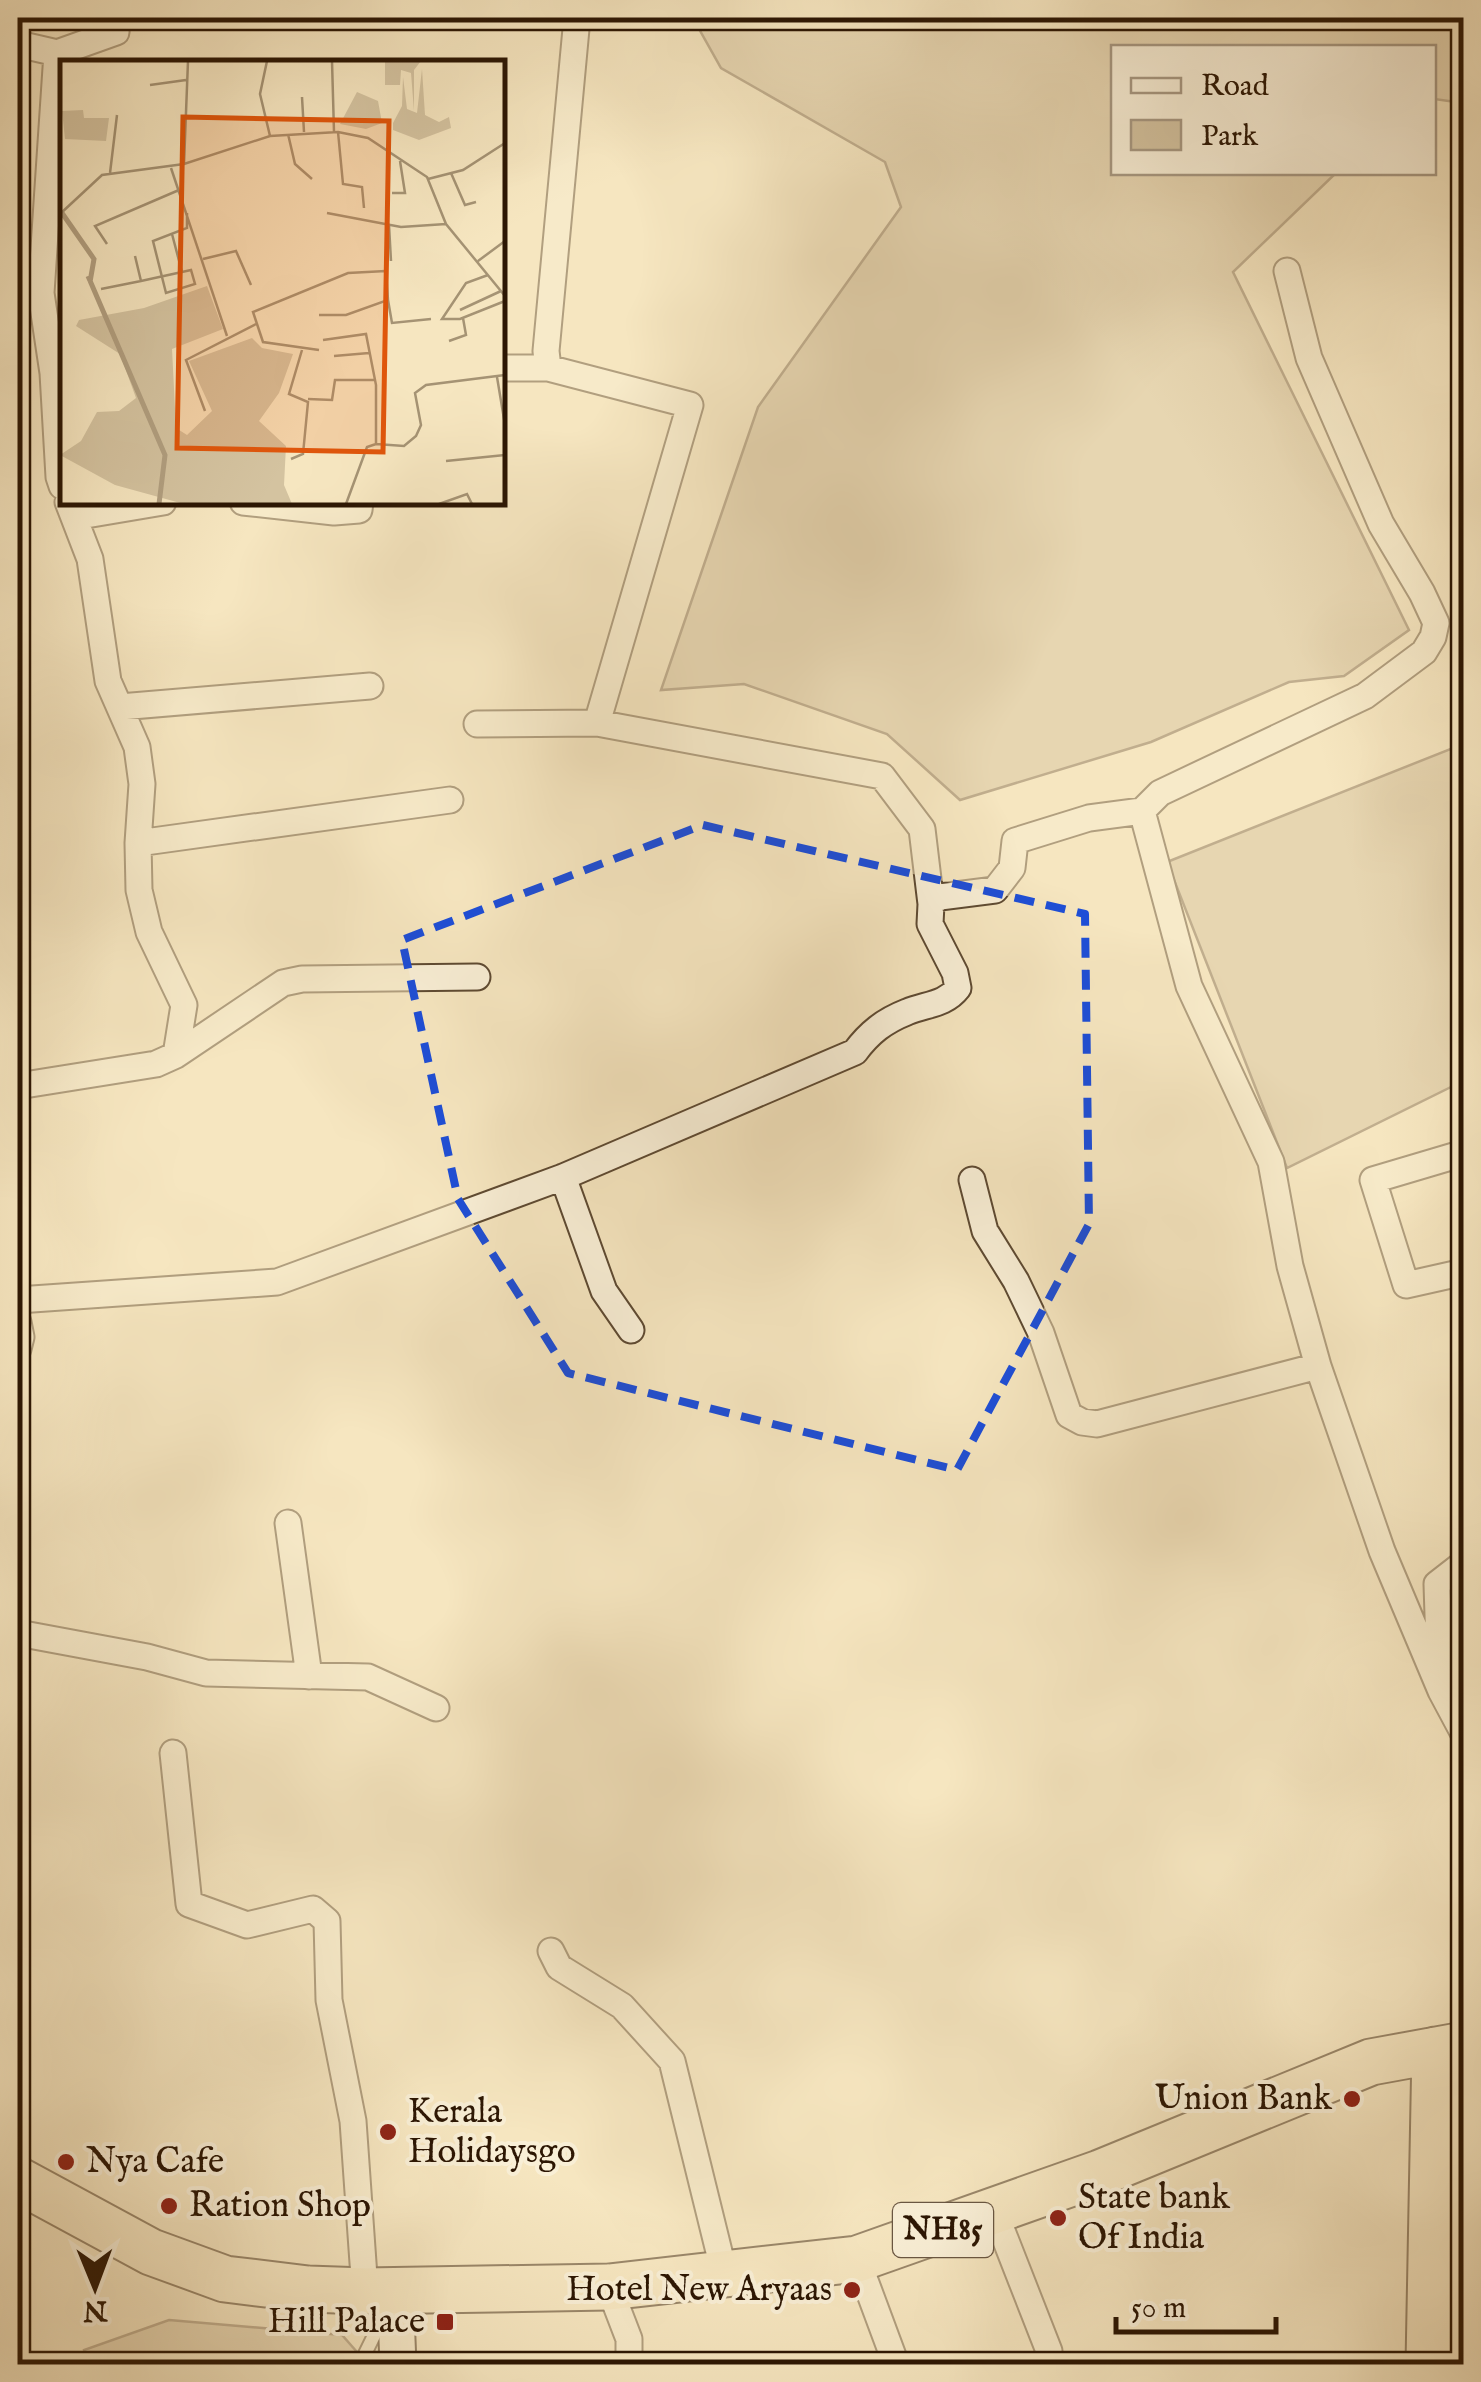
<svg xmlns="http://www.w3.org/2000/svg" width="1481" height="2382" viewBox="0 0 1481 2382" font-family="'IM FELL English',serif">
<rect width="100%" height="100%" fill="#f6e6c0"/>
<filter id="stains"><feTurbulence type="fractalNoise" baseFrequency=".002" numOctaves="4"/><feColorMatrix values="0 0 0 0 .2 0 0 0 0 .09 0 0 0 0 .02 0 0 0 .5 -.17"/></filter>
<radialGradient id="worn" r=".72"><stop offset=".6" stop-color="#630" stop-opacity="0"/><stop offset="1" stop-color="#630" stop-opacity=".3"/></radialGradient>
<path fill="#d4c3a0" stroke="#806c52" stroke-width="2.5" d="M697 18H1463V103L1434 99V48H1114V172L1336 173 1233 272 1409 630 1344 676 1289 682 1151 742 960 800 887 734 744 684 661 690 758 407 901 207 885 162 721 68 698 27Z
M1463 744V1081L1287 1168 1167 862Z
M169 2320 342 2335 357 2352 348 2364H87L84 2350Z"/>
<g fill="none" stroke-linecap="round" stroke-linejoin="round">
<g stroke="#5e4a32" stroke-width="16">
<path id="lane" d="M1462 2200H1464
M360 2364 386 2311"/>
</g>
<g stroke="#5e4a32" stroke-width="29">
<path id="street" d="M577 18 546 351 548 368 690 405 597 723
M18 44 57 53
M502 368H548
M62 486 59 477 53 373 41 293 57 53 116 32 117 18
M68 502 90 559 108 681 137 747 142 784 138 843 450 800
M243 502 334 512 359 510 360 502
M74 517 163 502
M120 707 370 686
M1142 811 1189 986 1271 1162 1290 1266 1318 1366 1382 1551 1441 1691 1464 1734
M138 843 139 890 149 932 184 1005 176 1055
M931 904 940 897 995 890 1012 868 1015 841 1089 818 1142 811 1160 793 1365 696 1424 652 1433 637 1436 623 1422 593 1381 524 1309 358 1287 271
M18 1086 156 1064 176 1055 283 983 302 979 477 977
M1464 1153 1373 1180 1406 1285 1464 1272
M563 1177 604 1291 631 1330
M972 1180 985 1231 1016 1281 1041 1333 1069 1415 1082 1422 1097 1424 1318 1366
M18 1300 277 1282 563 1177 855 1052C869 1033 884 1021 907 1012 926 1004 945 1005 958 988L955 973 930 924 931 904 922 829 882 776 597 723 477 724
M18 1322 21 1337 18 1349
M288 1523 309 1676
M18 1633 147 1657 206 1673 368 1677 436 1708
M1440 1676 1437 1584 1464 1563
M173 1753 189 1904 247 1925 313 1909 327 1921 329 2000 353 2121 365 2291
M551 1951 559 1967 622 2006 672 2061 725 2276
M995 2213 1049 2351
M857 2259 896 2364
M609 2287 629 2339V2364
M1461 2320 1464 2337"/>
</g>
<g stroke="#2c1603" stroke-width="39">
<path id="secondary" d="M395 2291 398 2364"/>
</g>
<g stroke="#2c1603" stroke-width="49">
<path id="highway" d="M18 2180 151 2252 225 2279 308 2289 365 2291 609 2287 857 2259 1100 2173 1371 2062 1464 2045
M1429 2364 1435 2050"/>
</g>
<use href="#lane" stroke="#f9efd6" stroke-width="12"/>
<use href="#street" stroke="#f9efd6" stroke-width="25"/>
<use href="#secondary" stroke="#f9efd6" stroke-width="35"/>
<use href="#highway" stroke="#f6e6c0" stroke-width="45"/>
</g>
<path d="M0 0H1481V2382H0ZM703 825 1085 914 1089 1224 957 1470 568 1373 458 1199 402 940Z" fill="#f6e6c0" fill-opacity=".55" fill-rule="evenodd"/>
<path fill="none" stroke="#1d4ed8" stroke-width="8" stroke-dasharray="20 12" stroke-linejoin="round" d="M703 825 1085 914 1089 1224 957 1470 568 1373 458 1199 402 940Z"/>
<g fill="#8f2418" stroke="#f9efd6" stroke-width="4">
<circle cx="1352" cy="2099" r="10"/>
<circle cx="388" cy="2132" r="10"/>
<circle cx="66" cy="2162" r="10"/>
<circle cx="169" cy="2206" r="10"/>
<circle cx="1058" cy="2218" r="10"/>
<circle cx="852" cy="2290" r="10"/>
<rect x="435" y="2312" width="20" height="20" rx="5"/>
</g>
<g text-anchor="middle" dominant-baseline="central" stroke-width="8" stroke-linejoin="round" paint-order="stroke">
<rect fill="#f9efd6" stroke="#6a5742" stroke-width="2.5" x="893" y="2203" width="100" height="54" rx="8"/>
<g font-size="32" font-weight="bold" fill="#2c1603">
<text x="943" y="2230">NH85</text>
</g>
<g font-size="35" fill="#2c1603" stroke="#f9efd6" text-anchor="start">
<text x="1332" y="2099" text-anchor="end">Union Bank</text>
<text x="408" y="2112">Kerala<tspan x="408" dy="40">Holidaysgo</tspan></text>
<text x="86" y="2162">Nya Cafe</text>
<text x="1078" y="2198">State bank<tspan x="1078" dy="40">Of India</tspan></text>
<text x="189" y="2206">Ration Shop</text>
<text x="832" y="2290" text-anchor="end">Hotel New Aryaas</text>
<text x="425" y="2322" text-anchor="end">Hill Palace</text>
</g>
</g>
<g transform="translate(60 60)">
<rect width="445" height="445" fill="#f6e6c0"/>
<path d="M325 1H361L354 10V51L351 13 341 10 340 25H325ZM362 9 365 55 379 62 389 57 391 68 359 80 333 70V63L342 46 343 17 347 49 357 53ZM297 32 318 41 322 63 306 69 280 64ZM23 50 24 58H49L46 81 5 79 2 51ZM147 226 163 269 112 289 116 368 127 375 152 351 129 301 192 278 202 288 233 294 219 333 199 361 226 386 224 425 232 444H124L55 425 0 395 21 381 37 352 59 351 76 338 60 294 16 266 19 260 84 248Z" fill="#d4c3a0"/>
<path fill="none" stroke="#b19f80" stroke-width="5" d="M2 153 34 199 30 222M28 216 105 395 99 444"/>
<path fill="none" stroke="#a59374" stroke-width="2.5" d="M128 1 124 104 210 76 278 72 308 78 367 117 386 164 445 236M207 1 200 34 210 76M272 1 274 72M90 25 126 20M242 37 244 72M278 72 283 124 302 127 304 148M228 74 235 104 252 119M111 108 167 276M50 113 57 55M391 113 405 145 416 142M368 119 403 110 445 83M332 133H345L340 101M267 153 341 167 386 164M0 154 42 115 124 104M329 165 331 201M112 174 122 212 131 210 135 224 106 233 93 181 127 168V153M47 184 35 166 119 130M75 196 81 221 122 212M143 199 176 191 191 225M418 201 445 181M428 215 406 223 382 259H400L445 241M41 229 81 221M328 240 332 263 371 259M400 250 441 231M259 255H286L328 240 326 211M263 280 306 274 316 325V384L307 387 286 444M389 281 406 275 403 258M259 290 203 282 193 252 288 213 326 211M274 296 309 293M437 317 445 365M248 339 272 340 275 320H314M145 351 126 300 196 264M316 384 344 386 356 376 361 365 355 333 366 325 445 315M231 399 243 394 248 342 229 334 242 290M386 401 445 395M379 444 407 434 412 444"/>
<path fill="#df560c" fill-opacity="0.15" stroke="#df560c" stroke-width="5" d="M123 57 329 61 323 392 117 388Z"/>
<rect width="445" height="445" fill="none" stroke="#2c1603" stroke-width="5"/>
</g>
<rect width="1481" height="2382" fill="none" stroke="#f6e6c0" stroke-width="60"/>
<rect x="20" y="20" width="1441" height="2342" fill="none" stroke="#2c1603" stroke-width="5"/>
<rect x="30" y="30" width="1421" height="2322" fill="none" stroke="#2c1603" stroke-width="2.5"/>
<rect x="1111" y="45" width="325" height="130" fill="#f9efd6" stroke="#a79882" stroke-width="2.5"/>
<rect x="1131" y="78" width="50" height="15" fill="#f9efd6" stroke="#a79882" stroke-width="2.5"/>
<text x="1201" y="95" font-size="30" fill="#2c1603">Road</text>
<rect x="1131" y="120" width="50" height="30" fill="#d4c3a0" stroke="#a79882" stroke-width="2.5"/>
<text x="1201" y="145" font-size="30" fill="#2c1603">Park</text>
<g transform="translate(95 2287) rotate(179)" stroke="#f9efd6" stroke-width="8" paint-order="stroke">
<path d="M0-8L18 38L0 25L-18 38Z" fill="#2c1603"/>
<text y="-15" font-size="28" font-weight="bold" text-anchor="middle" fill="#2c1603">N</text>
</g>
<path d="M1116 2317v15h160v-15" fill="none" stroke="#2c1603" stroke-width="5"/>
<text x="1131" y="2317" font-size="30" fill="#2c1603" stroke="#f9efd6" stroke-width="8" paint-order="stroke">50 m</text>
<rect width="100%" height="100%" filter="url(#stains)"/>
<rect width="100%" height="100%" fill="url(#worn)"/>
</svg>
